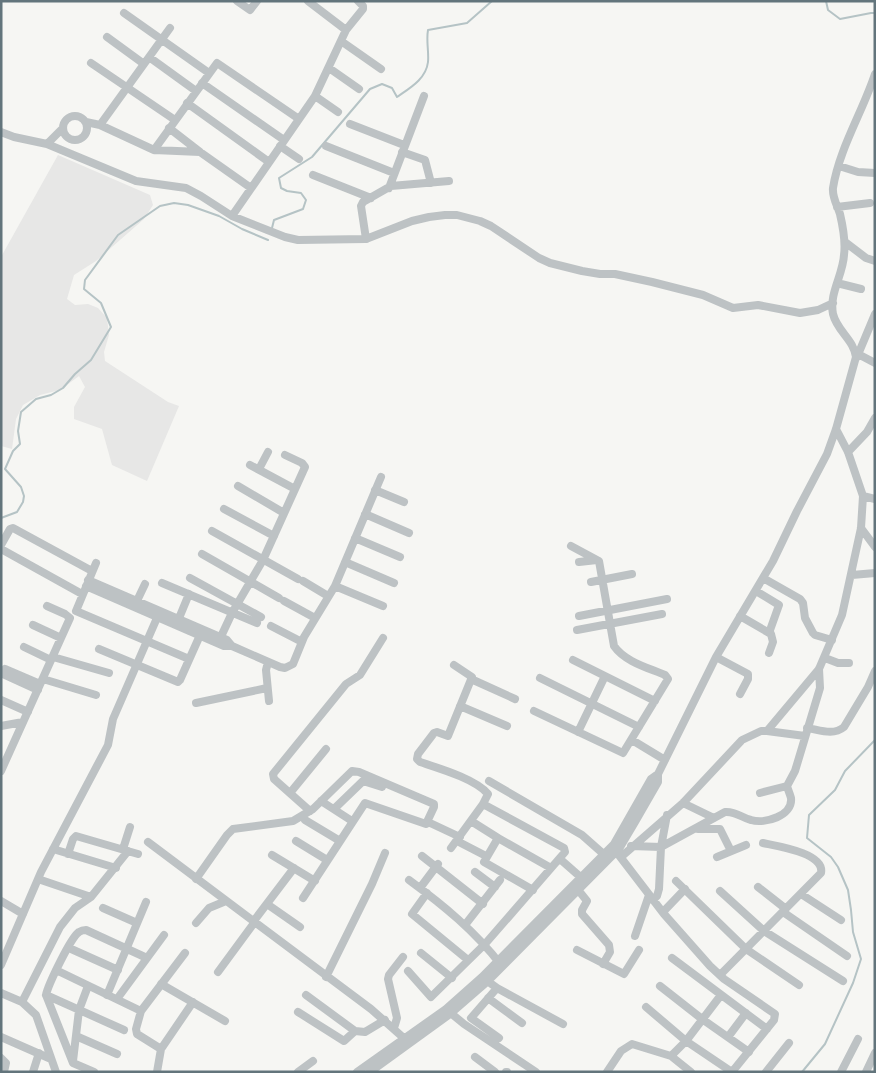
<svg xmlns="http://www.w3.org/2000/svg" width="876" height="1073" viewBox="0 0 876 1073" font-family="Arial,sans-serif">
<rect width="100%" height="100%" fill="#f6f6f3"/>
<path fill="#e7e7e6" d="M58 155 150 195 153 205 144 219 96 261 74 275 67 299 75 305 88 304 98 308 107 318 109 335 104 352 105 361 168 402 179 406 147 481 112 465 102 429 74 419V407L85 387 79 376 60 390 40 395 23 405 16 419 12 449 1 446V257Z"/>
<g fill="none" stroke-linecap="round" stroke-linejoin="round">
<path stroke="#b5c3c5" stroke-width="2" d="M826 1 828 10 840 19 871 13H875
M272 228 274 220 303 209 306 200 301 193 287 191 281 188 279 178 312 157 370 89 382 84 392 88 397 97C410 88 426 79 428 62 429 51 426 41 428 30L467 23 492 1
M1 518 17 512 23 502 24 496 21 487 5 469 13 451 20 444 18 431 21 412 36 399 51 395 63 388 75 374 91 360 111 327 101 303 84 289 85 280 118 235 160 206 174 203 188 205 219 216 242 229 268 240
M802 1072 825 1044 853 983 861 959 853 932 851 910 848 890 838 867 831 857 807 838 809 815 835 790 845 771 875 740"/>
<path stroke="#bdc2c4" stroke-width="8" d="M237 1 250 10 257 1
M308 1 346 30
M124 13 209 73
M107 37 144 64
M341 41 381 69
M149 57 196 91
M91 63 175 120
M329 68 359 89
M202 83 284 140
M315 96 338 112
M187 103 269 162
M63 128a12 12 0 1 1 24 0a12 12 0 1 1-24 0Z
M86 122 100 125 154 150 200 152 251 188
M350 124 404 145
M100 125 170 28
M169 128 200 152
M1 132 14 137 47 144 136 181 186 188 201 196 232 216 285 237 298 240 366 239 412 221 429 217 445 215H457L480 221 491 226 539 258 550 263 582 271 600 274H615L652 282 703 295 733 308 758 305 800 313 818 310 833 303
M47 144 63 128
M280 146 299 159
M326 146 394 173
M154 150 217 63 299 119
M402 152 425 160 431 183
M839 166 858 172 875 173
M313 175 371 198
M389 188 424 96
M837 207 870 203
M232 216 315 96 346 30 363 9V6L358 1
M366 239 361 206 363 202 391 186 449 181
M845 242 866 258 875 261
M837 283 861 289
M858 354 875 363
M857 357 875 314
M848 452 867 432 875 418
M250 465 295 489
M259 469 268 452
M238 486 284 513
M375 490 404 502
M863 496 875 499
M224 509 274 536
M365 514 409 533
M861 528 875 547
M212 531 298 579
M355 538 400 557
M1 545 10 529 13 528 92 571
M571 546 597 560
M1 549 82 594
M202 554 279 598
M345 562 394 583
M96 563 76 611 189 659
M852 575 875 573
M190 578 261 617
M763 578 800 599 803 603 805 618 813 633 815 635 832 640
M88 580 227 640 232 646 280 667 285 668 293 664 304 637 335 586 381 477
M303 581 328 596
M591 582 632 574
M162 583 257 623
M86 586 224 646H232
M335 586 383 606
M756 591 779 605 769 633
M284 601 315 618
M135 605 145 584
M579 616 667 599
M740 616 771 634 773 642 769 653
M177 623 189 594
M33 625 61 638
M271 626 302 642
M577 630 662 614
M218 643 232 613 263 560 305 467 302 463 285 455
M24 647 51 660
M99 649 178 682 180 680 201 633
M53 657 109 673
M716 657 748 674V679L740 694
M825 658 838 663H849
M573 660 655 701
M268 662 266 670 269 701
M5 669 40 684
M3 674 38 690
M540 678 639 727
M43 679 96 695
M471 679 515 699
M1 700 28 712
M196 703 267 688
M460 706 507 726
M534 711 623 753 668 679 665 675C649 668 625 662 614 646L599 561 597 560 579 562
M1 726 23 722
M807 728C820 730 833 736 844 727L868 687 875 671
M767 731 805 736
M578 732 605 676
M632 740 665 760
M1 771 70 618 65 614 47 606
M489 781 582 835 608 858
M290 793 326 749
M760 793 787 786
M321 801 352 821
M683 803 714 818
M334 809 363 781 382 787
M310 811 274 779 273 774 346 684 360 675 383 638
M305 820 340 841
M471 821 498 838
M428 822 460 837
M698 829H720L731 851
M296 841 327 860
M457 841 486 856
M148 842 371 1009 406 1040
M631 846 661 847 725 812C736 811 742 818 751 820 765 824 793 816 791 798 790 794 788 790 787 786L795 771 820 688 819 669
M451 848 483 804 488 794C476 779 438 768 420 762L417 759 418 754 434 733 437 732 448 736 472 677 454 665
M53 849 116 868
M123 849 130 827
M68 854 73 839 76 836 138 854
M618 854 664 914 710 966 724 979 775 1014 774 1020 732 1072
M272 855 315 881
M422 856 483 904
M621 857 683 803 742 740 761 731H767L819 669 842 615 861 528 863 496 848 452 836 429
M717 857 746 845
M560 859 585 881
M475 872 495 887
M38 879 91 897
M196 879 227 835 233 829 293 821 313 809 352 771 359 772 434 804V807L426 824 365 803 303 898
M409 880C443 905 475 931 501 965
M676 881 746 949 799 985
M575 886 587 901 582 910V914L609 945 610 952 603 964
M758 887 786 909
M420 888 438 864
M533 890 484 862 498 838 551 868
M720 891 764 931 843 981
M427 893 412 914 468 960
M801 894 841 920
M653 900 657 896 659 889 661 847 667 815
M1 901 23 914
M267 904 300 927
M103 908 137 923
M663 912 685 889
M783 912 847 956
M253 922 294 868
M196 923 209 908 226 901
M465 925 500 880
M635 936 649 895
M69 948 118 970
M577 950 624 974 639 950
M421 953 452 978
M672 958 767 1029
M1 965 41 872 108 745 113 719 160 611
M56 970 141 1011
M408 971 431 997 485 944 565 852 564 848 483 804
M218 972 254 923
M720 975 821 873C825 853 777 846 763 843
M326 977 372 884 385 853
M486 980 497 988 563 1024
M161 984 225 1021
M660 986 702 1019 749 1052
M497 988 471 1018 499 1038
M1 993 22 1002 36 1015 56 1072
M46 995 124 1030
M107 995 146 902
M306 995 355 1031 365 1032 385 1020
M488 998 522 1023
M117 999 164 935
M22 1002 60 927 75 908 91 897 128 851
M646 1007 686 1041 732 1072
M447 1010 464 1024 536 1072
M298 1012 344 1041 355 1031
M394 1028 397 1018 388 979 389 975 403 957
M76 1036 117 1054
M1 1037 51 1059
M728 1037 746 1013
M161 1049 137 1034 136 1029 141 1011 185 953
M671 1056 686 1041 721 995
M475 1057 495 1072
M1 1058 6 1063 4 1072
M73 1061 79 1010 88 986
M33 1072 39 1053
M94 1072 73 1063 46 995C48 985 71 937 79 932 82 930 83 930 86 930L147 958
M157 1072 161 1049 193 1002
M298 1072 313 1061
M357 1072 446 1009 482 977 614 844 651 779 658 774 716 657 773 561 797 511 827 454 836 429 856 357C854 340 837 331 833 314 829 293 843 275 844 255 846 241 843 227 840 214 837 205 832 197 833 188 839 149 863 111 875 74
M370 1072 450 1014 488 981 609 859 619 849 635 822 658 782V774
M506 1072H507
M607 1072 621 1051 632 1044 671 1056 691 1072
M766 1072 789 1043
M841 1072 858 1039
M866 1072 875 1053"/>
</g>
<rect width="876" height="1073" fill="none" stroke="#63757c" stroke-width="5"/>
</svg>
